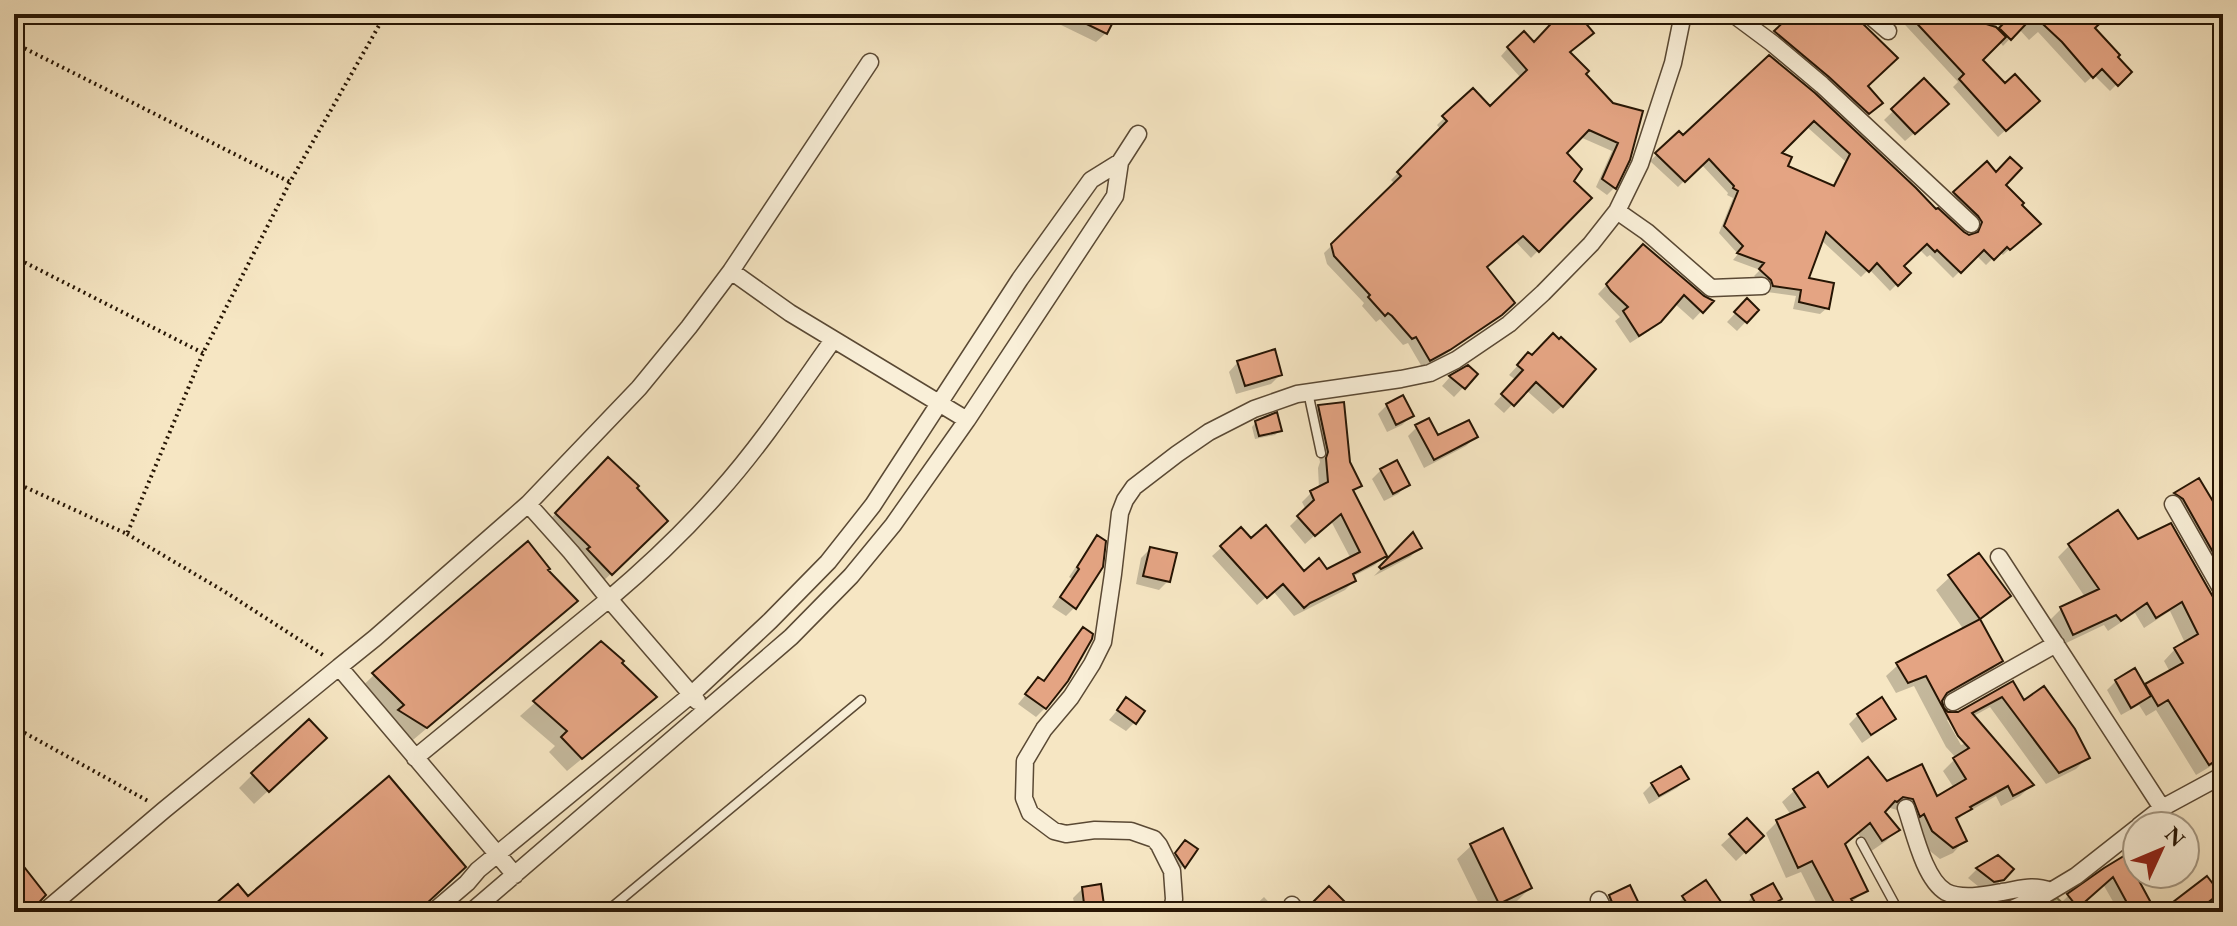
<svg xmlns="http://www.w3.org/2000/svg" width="2237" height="926" viewBox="0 0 2237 926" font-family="'EB Garamond',serif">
<rect width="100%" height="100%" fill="#f6e6c3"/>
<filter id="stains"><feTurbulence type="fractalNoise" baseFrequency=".0025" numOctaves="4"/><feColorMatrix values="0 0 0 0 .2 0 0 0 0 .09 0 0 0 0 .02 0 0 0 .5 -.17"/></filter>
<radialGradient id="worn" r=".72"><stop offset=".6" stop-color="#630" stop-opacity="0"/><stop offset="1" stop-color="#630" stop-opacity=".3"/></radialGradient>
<path fill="#bec492" stroke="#726c4b" stroke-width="2" d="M2057 898 2072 912H2023Z"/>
<path fill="#0003" fill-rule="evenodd" d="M1064 14H1115L1106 33 1096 42 1059 24Z
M1562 14H1576L1568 53 1583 74 1628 159 1614 188 1607 195 1596 187 1612 151 1580 137 1564 153 1571 181 1589 198 1531 258 1515 241 1485 267 1513 303 1492 322 1441 357 1422 367 1408 343 1403 345 1380 319 1376 322 1362 306 1364 303 1327 264 1324 253 1395 184 1391 180 1441 130 1437 125 1472 91 1490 109 1521 78 1501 56 1508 48 1534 45Z
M1786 14H1855L1866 86 1873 110 1861 120 1769 39 1789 19Z
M1895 14H1980L1983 23 1992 29 1999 27 1994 14H2101L2092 28 2129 72 2110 91 2094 75 2085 83 2038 32 2029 40 2019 29 2003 46 1999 41 1980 60 2030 108 1998 137 1953 87 1958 82Z
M1769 58 1936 212 1969 237 1974 235 1976 229 1948 200 1987 164 2003 185 2031 230 2003 255 1999 252 1986 265 1976 255 1953 278 1930 255 1927 257 1919 249 1901 266 1908 273 1890 291 1869 269 1861 277 1821 240 1807 279 1827 308 1820 314 1793 309 1796 296 1767 292 1765 286 1754 276 1760 270 1733 260 1738 254 1719 233 1733 198 1727 195 1728 193 1701 164 1678 187 1650 161 1679 134 1683 138ZM1806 126 1845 161 1832 187 1786 167 1778 153Z
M1924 81 1938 113 1905 141 1884 120Z
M1643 247 1711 301 1693 320 1674 303 1649 331 1630 343 1615 321 1620 317 1598 294Z
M1747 301 1757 310 1737 331 1727 322Z
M1532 358 1562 406 1553 414 1526 390 1504 413 1494 404 1516 380 1509 375 1520 363Z
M1238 362 1280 375 1271 384 1236 394 1229 372Z
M1468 367 1476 374 1454 397 1442 386 1450 377Z
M1387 405 1411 416 1402 425 1387 432 1378 414Z
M1319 407 1360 485 1352 493 1384 556 1375 565 1352 577 1354 581 1345 590 1294 616 1273 591 1257 605 1212 556 1241 530 1251 541 1304 574 1327 571 1351 559 1331 521 1305 544 1290 526 1306 510 1302 502 1311 493 1319 488 1318 468 1320 462 1310 416Z
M1256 422 1279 431 1275 435 1255 439 1252 427Z
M1417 427 1437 438 1475 437 1466 446 1424 468 1408 436Z
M1381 470 1407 485 1398 494 1384 501 1372 479Z
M594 473 634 488 666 521 597 587 542 528Z
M2199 481 2223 522V602L2172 510 2165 505 2176 495Z
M1413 535 1419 548 1410 557 1374 576Z
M1098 538 1075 607 1066 616 1052 607 1072 579 1069 577 1089 547Z
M2138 542 2223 624V759L2196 775 2156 710 2146 716 2139 705 2121 715 2107 690 2116 681 2144 689 2170 672 2164 661 2175 649 2185 643 2170 611 2144 628 2135 613 2108 631 2104 625 2062 645 2050 620 2061 609 2085 597 2058 557 2069 546Z
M528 543 545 571 575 601 556 619 407 745 381 730 387 724 355 693 374 675Z
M1150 549 1168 581 1159 590 1136 584 1141 558Z
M1950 577 2008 596 1979 621 2000 661 1989 673 1940 700 1942 709 1947 714H1958L2012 683 2023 703 2087 758 2076 769 2046 784 1990 707 1972 717 2032 785 2020 796 2001 806 1996 796 1963 815 1955 822 1964 841 1953 853 1940 859 1920 843 1901 811 1890 808 1883 813 1898 829 1886 841 1870 852 1857 832 1843 845 1866 890 1851 903 1857 912H1821L1801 872 1786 878 1766 833 1777 822 1791 815 1782 802 1794 791 1818 774 1828 790 1886 783 1936 799 1954 788 1943 771 1956 758 1946 747 1914 686 1896 693 1886 676 1898 665 1964 630 1936 590ZM1947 720H1951L1964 744 1961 745Z
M1084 630 1045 708 1036 717 1018 704 1038 680 1043 683 1075 639Z
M601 644 640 711 567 771 549 752 555 746 520 716Z
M1126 700 1135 722 1126 731 1109 720Z
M1858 715 1894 718 1885 727 1862 743 1849 724Z
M310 752 254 804 239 788 252 775Z
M1686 779 1677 788 1649 804 1643 793 1652 784Z
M1747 821 1762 836 1736 861 1721 845Z
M2223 838V862L2216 845Z
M1185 843 1196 850 1175 876 1167 864Z
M1471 846 1530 888 1516 902 1494 912H1483L1457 859Z
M2137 850V874H2142L2136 880 2153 912 2157 908 2179 900 2196 912H2119L2103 884 2071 912H2065L2059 905 2068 896 2106 869Z
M1998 858 2002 879 1993 889 1984 891 1968 878 1977 869Z
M1773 886 1788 912H1742L1741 909 1752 897Z
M1083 888 1102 912H1076L1073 898Z
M1264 897 1278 912H1248Z
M1610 897 1640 912H1604L1601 906Z
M1684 897 1721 912H1679L1675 906Z
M1919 901 1925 912H1903L1907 908Z
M1046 903 1048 912H1027L1030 907Z"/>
<path fill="#e4a483" stroke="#261504" stroke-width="2" fill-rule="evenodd" d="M1066 14H1117L1107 34Z
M1560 14H1578L1594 33 1570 52 1589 71 1586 74 1613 103 1643 111 1630 160 1616 189 1602 179 1618 143 1589 130 1567 153 1582 169 1574 181 1592 198 1539 252 1523 236 1487 267 1515 303 1502 315 1450 350 1430 361 1416 337 1412 339 1392 316 1388 313 1385 316 1368 297 1370 295 1334 256 1331 244 1401 176 1397 172 1447 121 1442 116 1473 88 1490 106 1527 70 1507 47 1524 31 1534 42Z
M1792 14H1857L1861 22 1898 58 1868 86 1883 103 1869 114 1829 77 1774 31Z
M1908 14H1981L1986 24 1996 27 2006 37 1983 60 2005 83 2015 74 2040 101 2006 131 1959 79 1964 74Z
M2013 14 2025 25 2011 40 1999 28Z
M2032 14H2110L2095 28 2120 55 2118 57 2132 72 2118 86 2102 69 2093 78 2062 42Z
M1769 55 1815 93 1916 188 1936 209 1938 208 1964 232 1969 235 1978 232 1982 222 1978 216 1953 192 1987 161 1996 172 2010 157 2022 168 2006 185 2024 203 2022 205 2041 224 2010 250 2007 247 1994 260 1984 250 1961 273 1937 250 1935 252 1927 244 1904 266 1911 273 1898 286 1877 263 1869 272 1826 232 1809 278 1834 283 1829 309 1799 302 1801 290 1773 286 1771 280 1759 269 1764 263 1737 253 1743 246 1724 226 1738 191 1733 188 1734 186 1709 159 1685 182 1655 153 1679 131 1683 135ZM1814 121 1850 154 1834 186 1788 166 1792 157 1782 153Z
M1924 78 1949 104 1915 134 1891 109Z
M1643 244 1704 296 1714 301 1703 313 1684 295 1661 322 1639 336 1623 311 1628 307 1611 291 1606 284Z
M1747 298 1759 310 1747 323 1734 312Z
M1553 333 1559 339 1561 337 1596 369 1563 407 1536 382 1514 406 1501 394 1523 370 1517 365 1528 352 1532 355Z
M1275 349 1282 375 1245 386 1237 361Z
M1468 365 1478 374 1465 389 1449 376Z
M1403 395 1414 416 1396 425 1386 404Z
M1344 402 1350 462 1362 486 1353 490 1387 556 1353 574 1356 581 1310 603 1304 608 1283 584 1267 598 1220 546 1241 527 1251 538 1266 525 1304 571 1319 558 1327 569 1360 552 1341 514 1315 536 1297 516 1314 500 1310 491 1328 482 1326 458 1328 452 1318 405Z
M1277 412 1282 431 1259 436 1255 421Z
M1429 418 1438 435 1469 420 1478 437 1434 460 1415 425Z
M608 457 639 486 637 488 668 521 612 575 587 549 590 547 555 513Z
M1397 460 1410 485 1393 494 1380 469Z
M2199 478 2223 518V570L2183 499 2174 493Z
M2118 510 2138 539 2171 523 2213 597 2223 603V756L2209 765 2168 700 2158 706 2145 684 2183 663 2174 648 2198 634 2182 602 2156 618 2147 603 2121 621 2116 615 2073 635 2060 607 2099 589 2068 544Z
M1413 532 1422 548 1381 569 1379 567Z
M1097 535 1106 541 1103 567 1076 609 1060 597 1079 569 1077 567Z
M528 541 550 569 548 570 578 601 427 728 398 710 404 705 372 673Z
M1150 547 1177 553 1170 582 1143 576Z
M1979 553 2011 596 1980 619 1948 575Z
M1980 619 2003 661 1947 693 1942 701 1944 708 1948 712H1958L2013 681 2024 700 2044 686 2075 729 2090 758 2059 773 2002 697 1972 713 2034 785 2013 796 2008 786 1970 807 1972 809 1956 818 1967 841 1953 848 1932 831 1924 814 1920 817 1913 799 1903 797 1897 802 1895 801 1885 812 1900 830 1882 841 1870 823 1845 844 1868 891 1851 899 1859 912H1839L1812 861 1798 868 1776 820 1805 807 1793 789 1818 772 1828 787 1868 757 1887 781 1922 764 1937 796 1966 779 1953 758 1969 748 1958 736 1926 676 1908 683 1896 663Z
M1083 627 1093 634 1092 639 1068 681 1046 709 1025 694 1038 677 1044 681Z
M601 641 624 661 622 663 657 697 582 759 561 737 567 731 533 701Z
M2135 668 2151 696 2131 708 2115 680Z
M1126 697 1145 711 1136 724 1117 710Z
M1882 697 1896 719 1871 735 1857 714Z
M309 719 327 738 269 792 251 773Z
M1681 766 1689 779 1659 796 1651 783Z
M389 776 466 867 426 904 422 912H206L238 884 248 896Z
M1747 818 1764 836 1746 853 1729 834Z
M1503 828 1532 888 1499 904 1470 844Z
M1185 840 1198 849 1185 868 1175 853Z
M2137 848V877L2156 912H2132L2113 877 2078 908 2067 894 2104 868Z
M14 854 46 895 30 912H14Z
M1998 855 2014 869 2004 880 1994 882 1976 868Z
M2207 876 2220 893 2196 912H2160Z
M1706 880 1728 912H1693L1682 896Z
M1773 883 1782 899 1760 912 1751 895Z
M1101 884 1105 912H1085L1082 887Z
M1630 885 1643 912H1616L1609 895Z
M1329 886 1355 912H1307L1306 909Z
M1941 902 1957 907H1971L1975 912H1930Z"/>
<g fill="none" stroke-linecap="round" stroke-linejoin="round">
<g stroke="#5a4934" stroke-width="11">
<path id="lane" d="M1308 392 1321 453
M1861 842 1899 912
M606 912 861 700"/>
</g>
<g stroke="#5a4934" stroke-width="19">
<path id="street" d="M1733 14 1772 43 1822 85 1971 224
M1868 14 1888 31
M1992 14 1994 16
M1617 211 1647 232 1711 288 1762 286
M731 271 790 313 967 420
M2173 504 2223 592
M1999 557 2162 808
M339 667 375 638 528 504 639 388 689 327 731 271 870 62
M697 701 609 599C648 566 685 531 719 492 761 445 796 392 833 340
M1953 702 2056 644
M415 758 609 599 571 552 528 504
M1906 808C1914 831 1924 879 1946 892 1962 900 1986 895 2002 892 2021 889 2032 884 2051 891
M2139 826 2162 808 2223 775
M1599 900 1605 912
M1292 905 1296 912
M44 912 164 810 339 667 515 875
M433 912 467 883 478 870 692 694 770 621 828 562 873 505 1020 279 1091 180 1120 162
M471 912 791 637 851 576 893 525 967 420 1115 196 1120 162 1138 134
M1172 912 1174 899 1172 871 1159 845 1154 839 1131 831 1095 830 1066 834 1054 831 1030 813 1024 798 1025 761 1044 729 1071 697 1092 664 1103 642 1113 574 1120 513 1125 500 1134 487 1177 454 1209 432 1254 409 1297 394 1401 379 1430 373 1456 360 1509 324 1543 293 1591 244 1617 211 1640 164 1673 63 1683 14
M2005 912 2046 894 2076 876 2137 828"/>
</g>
<path stroke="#261504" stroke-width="4" stroke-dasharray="2 4" stroke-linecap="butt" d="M367 14 381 22
M14 43 290 182
M14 257 203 353
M14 482 127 534 203 353 290 182 381 22 387 14
M127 534 227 593 326 657
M14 727 148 801"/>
<use href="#lane" stroke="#f9efd8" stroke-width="8"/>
<use href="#street" stroke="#f9efd8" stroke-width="16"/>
</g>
<rect width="2237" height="926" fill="none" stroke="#f6e6c3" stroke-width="48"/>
<rect x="16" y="16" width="2205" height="894" fill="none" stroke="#261504" stroke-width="4"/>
<rect x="24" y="24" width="2189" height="878" fill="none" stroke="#261504" stroke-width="2"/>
<g transform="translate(2161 850) rotate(46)"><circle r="38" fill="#f9efd8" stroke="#a59883" stroke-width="2"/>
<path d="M0-6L14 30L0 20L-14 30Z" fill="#8f2418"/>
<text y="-12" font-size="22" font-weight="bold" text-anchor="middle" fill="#261504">N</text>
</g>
<rect width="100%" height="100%" filter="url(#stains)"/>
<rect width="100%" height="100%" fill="url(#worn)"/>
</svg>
